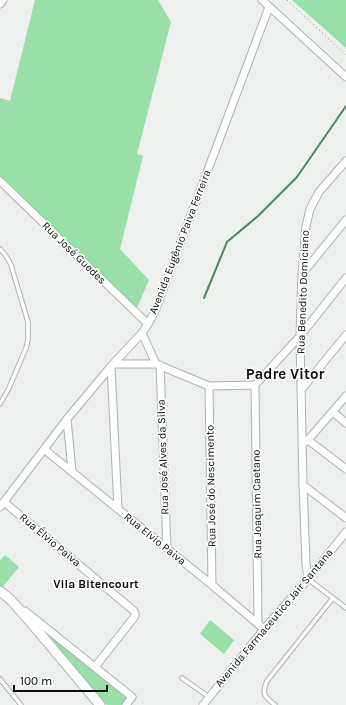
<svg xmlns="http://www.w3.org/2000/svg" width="346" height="705" viewBox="0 0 346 705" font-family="Karla,sans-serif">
<rect width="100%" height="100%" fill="#ecf1ed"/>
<path fill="#98e0a8" d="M35 0H158L171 22 137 154 143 156 120 249 149 280 137 308 0 177V98L10 101Z
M292 0H346V48Z
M5 555 19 567 0 590V560Z
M24 611 132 697 126 705H107Z
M210 620 234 640 224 654 200 634Z"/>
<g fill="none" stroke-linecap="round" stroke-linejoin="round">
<path stroke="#52865f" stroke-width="2" d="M204 298 227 242 258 216 297 177 346 106"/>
<g stroke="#afb4b0" stroke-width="5.5">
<path id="service" d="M0 249C5 254 8 258 11 265L28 322V340L26 348 9 388 0 404
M308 579 346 608
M182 678 209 697
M0 679 21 705
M275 705C265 697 261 694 267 681L333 598"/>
</g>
<g stroke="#afb4b0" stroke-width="9">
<path id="minor" d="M262 0 346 77
M0 4 3 0
M0 181 148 324
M302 274 346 220
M142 333 156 364
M113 364H156L209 386 255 385 300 336 346 278
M160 365 167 548
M111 366 118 509
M255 385 258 623
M209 386 212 585
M301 390 346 335
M333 412 346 423
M67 419 72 471
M308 440 346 469
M302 443 308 440 346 396
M45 450 118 509 212 585 264 629
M303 485 346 518
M4 502 134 611 135 613V616L95 667
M0 507 67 419 113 364 142 333 148 324 155 311 269 7
M308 579 306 563 303 485 300 336 302 274 306 226 310 209 319 192 346 161
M25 611 132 697 126 705
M203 705 264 629 308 579 346 532"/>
</g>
<g stroke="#afb4b0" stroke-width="11">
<path id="tertiary" d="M0 591 11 600 38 631 100 705"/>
</g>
<path stroke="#808380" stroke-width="1" stroke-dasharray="1 3" stroke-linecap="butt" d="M287 0 346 55"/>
<use href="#service" stroke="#fff" stroke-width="3.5"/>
<use href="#minor" stroke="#fff" stroke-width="7"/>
<use href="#tertiary" stroke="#fff" stroke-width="9"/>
</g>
<g text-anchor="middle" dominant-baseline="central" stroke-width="3.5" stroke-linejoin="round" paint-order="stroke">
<g font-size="11" fill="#0b0c0b" stroke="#f9fefa">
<text transform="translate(180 242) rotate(-69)">Avenida Eugênio Paiva Ferreira</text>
<text transform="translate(74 253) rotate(44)">Rua José Guedes</text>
<text transform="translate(303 292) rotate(-88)">Rua Benedito Domiciano</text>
<text transform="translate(163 457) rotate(-92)">Rua José Alves da Silva</text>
<text transform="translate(211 486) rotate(-91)">Rua José do Nescimento</text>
<text transform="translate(257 504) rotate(-91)">Rua Joaquim Caetano</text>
<text transform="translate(155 539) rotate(39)">Rua Elvio Paiva</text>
<text transform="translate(50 540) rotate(40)">Rua Élvio Paiva</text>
<text transform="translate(274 618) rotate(-50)">Avenida Farmaceutico Jair Santana</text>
</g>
<g font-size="12" font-weight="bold" fill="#0b0c0b" stroke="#f9fefa">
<text x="96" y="584">Vila Bitencourt</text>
</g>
<g font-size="15" font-weight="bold" fill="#0b0c0b" stroke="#f9fefa">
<text x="285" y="374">Padre Vitor</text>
</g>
</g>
<path d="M14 685v6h93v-6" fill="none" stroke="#0b0c0b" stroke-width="2"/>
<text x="20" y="685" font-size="12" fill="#0b0c0b" stroke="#f9fefa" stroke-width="3" paint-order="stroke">100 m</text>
</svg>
